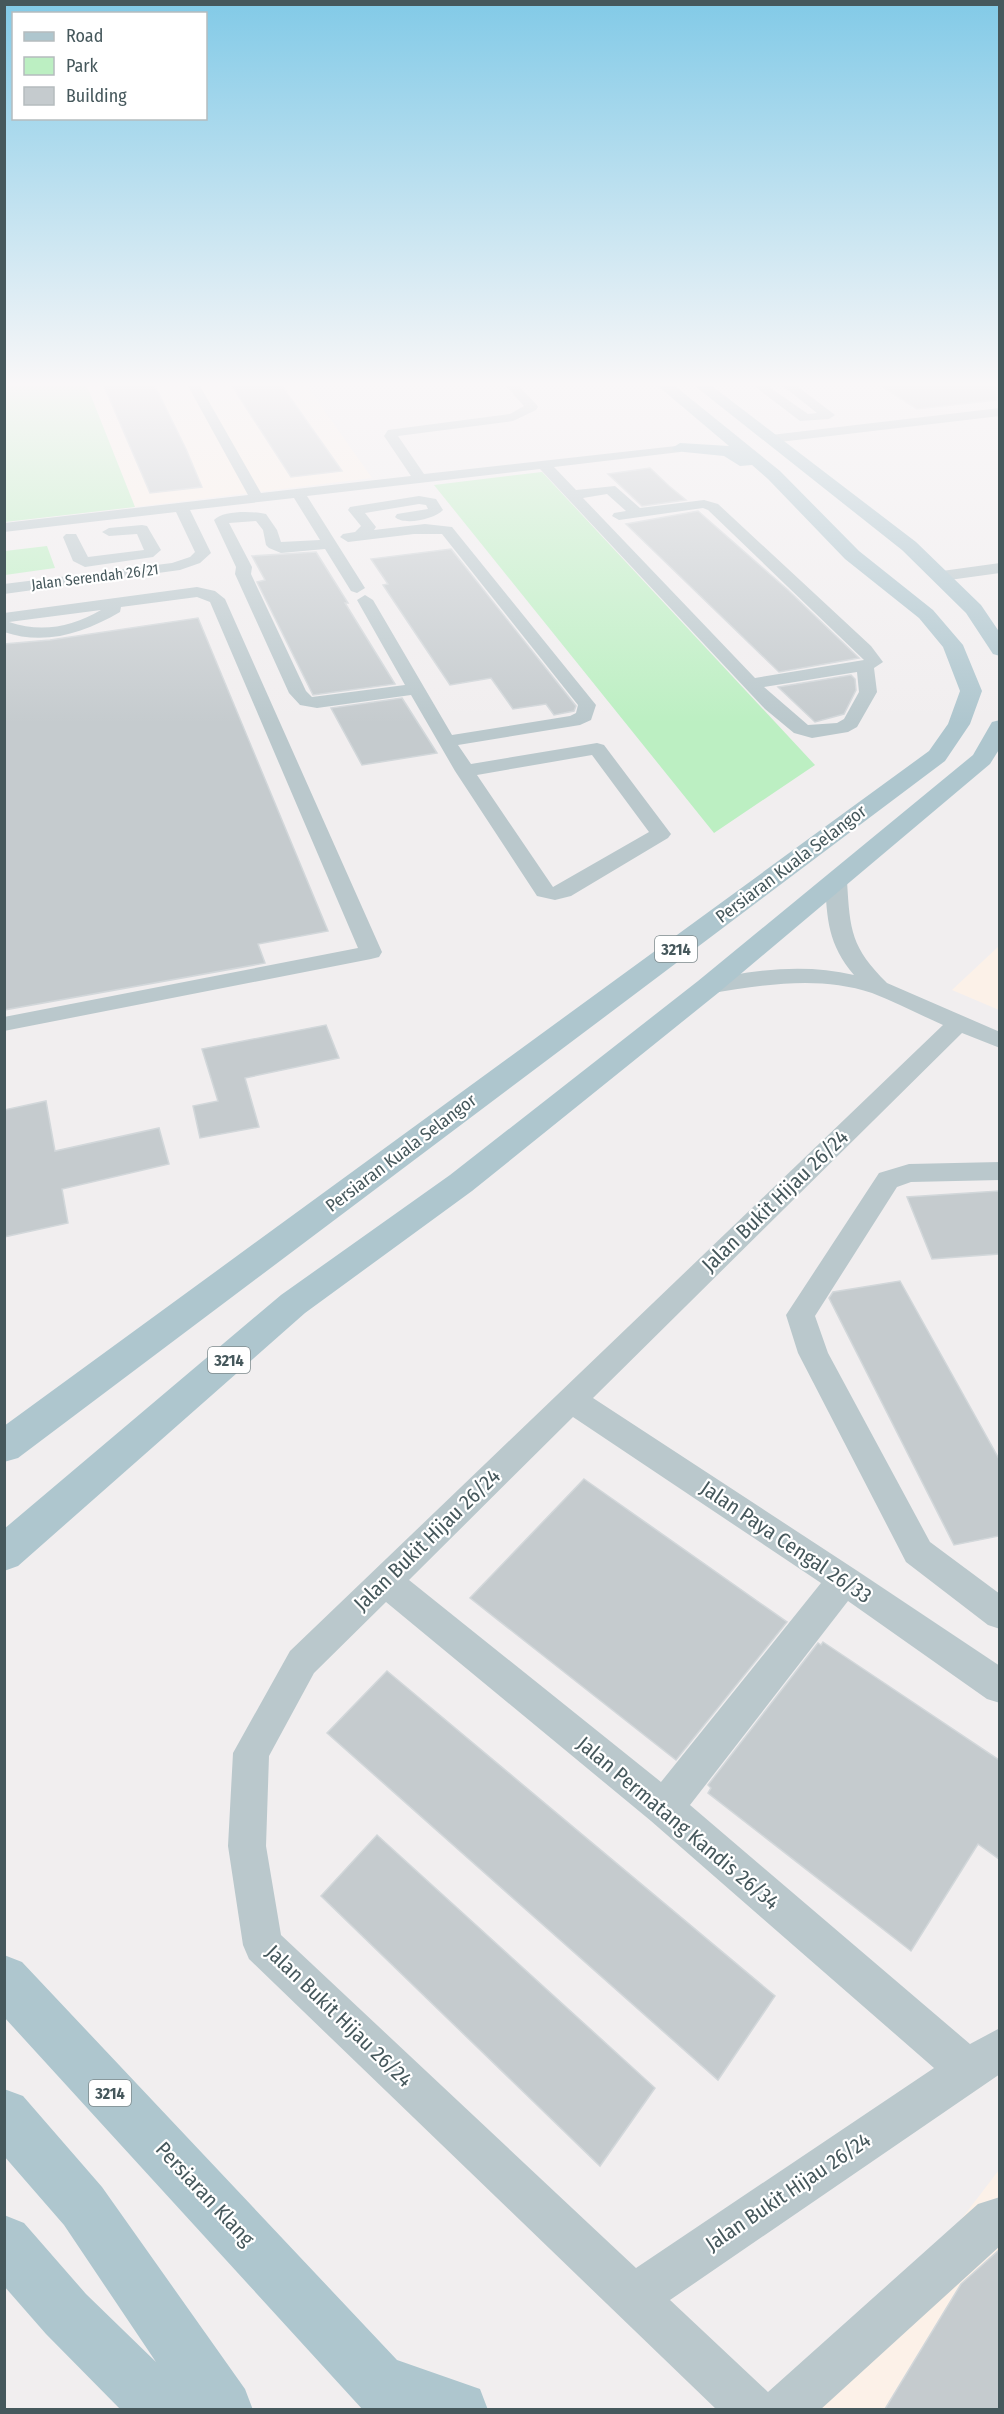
<svg xmlns="http://www.w3.org/2000/svg" width="1004" height="2414" viewBox="0 0 1004 2414" font-family="'Fira Sans Condensed',sans-serif">
<rect width="100%" height="100%" fill="#f1eeef"/>
<path fill="#fcf1e8" d="M87 386H307L372 478 135 507Z
M999 946V1010L952 990Z
M999 2170V2409L815 2410Z"/>
<path fill="#bcefc2" d="M5 386H87L135 507 5 522Z
M542 472 815 765 714 833 434 485Z
M47 546 55 568 5 575V551Z"/>
<path fill="#c5cbce" stroke="#d2d7da" stroke-width="1.5" d="M104 386H155L186 449 202 487 150 493Z
M232 386H282L342 471 291 477Z
M881 386H995L996 400 917 409Z
M650 468 669 486 686 500 642 506 608 474Z
M698 511 788 590 859 658 779 672 626 524Z
M451 549 576 706 574 711 554 715 546 704 513 709 491 678 450 685 383 585 388 584 371 559Z
M316 552 348 603H345L395 684 313 695 257 582 265 580 252 556Z
M198 618 328 931 258 944 265 963 4 1010V644L50 640Z
M851 675 855 679 856 690 844 714 815 722 778 687Z
M402 698 437 753 362 765 331 708Z
M326 1025 339 1058 245 1078 259 1127 200 1138 193 1106 218 1101 202 1049Z
M46 1101 55 1151 159 1128 169 1164 62 1189 68 1223 4 1237V1110Z
M999 1191V1254L932 1259 907 1197Z
M900 1281 999 1459V1536L954 1545 829 1298 833 1292Z
M584 1479 787 1622 676 1760 470 1598Z
M823 1642 999 1760V1859L978 1844 911 1951 708 1793 711 1788 708 1785 818 1643 821 1645Z
M387 1671 775 1996 718 2080 327 1733Z
M377 1835 655 2088 600 2166 321 1896Z
M999 2250V2409H885L961 2284Z"/>
<g fill="none" stroke-linecap="round" stroke-linejoin="round">
<path fill="#bac8cc" fill-rule="evenodd" d="M188 386H200L261 493 411 476 384 436 388 430 510 414 524 406 506 386H519L536 404 538 407 536 410 513 421 398 436 424 474 685 445 687 448 680 452 554 467 576 490 615 486 640 508 704 500 718 504 871 646 883 662 874 668 877 692 857 727 848 732 812 738 794 733 765 709 540 469 307 496 365 588 357 593 351 591 325 549 281 553 269 548 266 545 263 530 256 521 229 523 252 567 251 574 306 691 312 697 405 685 357 600 365 595 373 600 452 735 570 716 576 713 578 705 442 534H414L348 542 340 537 343 534 355 532 361 526 348 510 350 507 419 496 436 499 443 510C435 519 404 526 395 517L397 514 428 509 426 505 419 504 365 513 376 527 374 530 425 524 452 527 596 705 591 720 580 725 458 745 471 764 597 743 604 745 671 834 668 838 571 896 555 900 537 896 455 771 411 695 317 708 300 705 289 693 235 574 236 567 214 520C223 510 253 511 266 514L277 530 281 542 320 540 294 498 190 510 211 553 200 563 180 570 4 594V584L172 563 190 557 195 552 176 512 4 532V523L248 495ZM607 494 626 511 614 513 612 516 619 520 703 508 708 510 864 660 755 678 583 498ZM857 672 859 692 844 719 837 723 808 725 764 687ZM592 755 649 832 553 887 477 775Z
M754 386H768L808 414 817 413 783 386H797L835 415 829 419 800 421Z
M1000 408V416L771 443 764 439 771 435Z
M142 525 147 526 161 550 153 557 85 567 73 561 63 537 66 534H76L88 557 144 550 137 534 109 536 102 532 109 528Z
M1000 563V573L942 581 934 576 942 571Z
M197 587 215 591 225 599 382 952 379 957 371 959 4 1031V1017L358 948 210 602 197 597 121 607 120 612C84 633 45 646 4 632V613ZM101 610C71 627 42 633 9 622Z
M836 875 843 877 847 881C850 931 851 947 887 983L1000 1032V1048L962 1033 593 1398 856 1570 1000 1666V1703L987 1699 848 1601 690 1805 970 2044 1000 2028V2074L670 2300 768 2392 978 2204 1000 2197V2246L820 2410H717L249 1959 243 1945 228 1846 233 1753 290 1651 943 1025C920 1015 896 1002 872 993 818 975 762 985 708 994L700 992 696 987 700 982C749 970 804 963 854 975 828 944 827 920 825 881L829 877ZM573 1417 821 1583 661 1782 409 1580ZM386 1602 651 1821 934 2068 636 2268 281 1935 266 1846 269 1756 314 1673Z
M1000 1162V1180L911 1182 897 1187 815 1316 828 1353 930 1542 1000 1594V1629L988 1625 906 1562 798 1353 786 1315 879 1173 909 1164Z"/>
<path fill="#aec6ce" fill-rule="evenodd" d="M658 386H675L780 471 859 551 933 610 963 645 982 691 970 724 945 761 18 1458 4 1462V1426L929 751 948 724 960 691 943 647 919 618 845 559 768 479 752 465 740 466 724 456 674 451 672 448 680 443 729 446Z
M695 386H712L916 542 981 605 1000 633V656L993 654 966 613 902 550Z
M1000 720V748L990 764 718 993 472 1191 305 1313 18 1566 4 1571V1529L281 1295 450 1175 698 981 973 755 992 722Z
M4 1955 22 1962 397 2360 480 2389 488 2410H363L4 2017Z
M4 2089 23 2096 102 2187 245 2389 253 2410H121L46 2334 4 2286V2215L24 2223 86 2294 156 2362 64 2225 4 2156Z"/>
</g>
<linearGradient id="sky" x2="0" y2="1"><stop stop-color="#82cae7"/><stop offset="0.53" stop-color="#f9f7f8"/><stop offset="1" stop-color="#f9f7f8" stop-opacity="0"/></linearGradient>
<rect width="1004" height="724" fill="url(#sky)"/>
<g text-anchor="middle" dominant-baseline="central" stroke-width="4.5" stroke-linejoin="round" paint-order="stroke">
<g font-size="15" fill="#46585c" stroke="#fff">
<text transform="translate(95 577) rotate(-7)">Jalan Serendah 26/21</text>
</g>
<g fill="#fff" stroke="#7e8a8d" stroke-width="1.5">
<rect x="655" y="936" width="42" height="26" rx="4.5"/>
<rect x="208" y="1347" width="42" height="26" rx="4.5"/>
<rect x="89" y="2080" width="42" height="26" rx="4.5"/>
</g>
<g font-size="16" font-weight="bold" fill="#46585c">
<text x="676" y="949">3214</text>
<text x="229" y="1360">3214</text>
<text x="110" y="2093">3214</text>
</g>
<g font-size="18" fill="#46585c" stroke="#fff">
<text transform="translate(791 864) rotate(-37)">Persiaran Kuala Selangor</text>
<text transform="translate(401 1153) rotate(-37)">Persiaran Kuala Selangor</text>
</g>
<g font-size="21" fill="#46585c" stroke="#fff">
<text transform="translate(775 1201) rotate(-44)">Jalan Bukit Hijau 26/24</text>
<text transform="translate(427 1540) rotate(-44)">Jalan Bukit Hijau 26/24</text>
<text transform="translate(786 1542) rotate(34)">Jalan Paya Cengal 26/33</text>
<text transform="translate(678 1823) rotate(40)">Jalan Permatang Kandis 26/34</text>
<text transform="translate(339 2016) rotate(44)">Jalan Bukit Hijau 26/24</text>
<text transform="translate(788 2192) rotate(-34)">Jalan Bukit Hijau 26/24</text>
<text transform="translate(205 2194) rotate(47)">Persiaran Klang</text>
</g>
</g>
<rect width="1004" height="2414" fill="none" stroke="#46585c" stroke-width="12"/>
<rect x="12" y="12" width="195" height="108" fill="#ffffff" stroke="#b5bcbe" stroke-width="1.5"/>
<rect x="24" y="32" width="30" height="9" fill="#aec6ce" stroke="#b5bcbe" stroke-width="1.5"/>
<text x="66" y="42" font-size="18" fill="#46585c">Road</text>
<rect x="24" y="57" width="30" height="18" fill="#bcefc2" stroke="#b5bcbe" stroke-width="1.5"/>
<text x="66" y="72" font-size="18" fill="#46585c">Park</text>
<rect x="24" y="87" width="30" height="18" fill="#c5cbce" stroke="#b5bcbe" stroke-width="1.5"/>
<text x="66" y="102" font-size="18" fill="#46585c">Building</text>
</svg>
